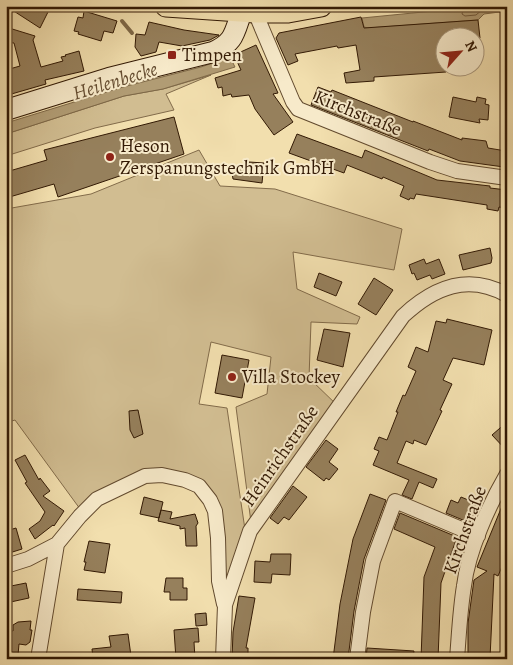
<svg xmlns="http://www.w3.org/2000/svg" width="513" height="665" viewBox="0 0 513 665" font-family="Alegreya,serif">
<rect width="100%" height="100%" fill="#f2dfae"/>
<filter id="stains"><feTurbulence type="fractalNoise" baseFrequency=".004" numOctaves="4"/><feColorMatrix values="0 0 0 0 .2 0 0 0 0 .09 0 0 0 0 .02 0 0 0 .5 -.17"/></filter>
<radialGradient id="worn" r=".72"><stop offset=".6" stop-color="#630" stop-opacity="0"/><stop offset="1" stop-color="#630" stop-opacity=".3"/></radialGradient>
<path fill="#d1bd91" stroke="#826b4a" d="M211 75 166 94 174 110 95 128 6 156V134L124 96 163 89Z
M199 150 220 186 275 189 402 229 394 270 293 252 297 289 360 317 357 324 311 322 309 378 339 407 252 530 236 407 267 394 271 357 211 342 199 404 227 408 247 543 231 586H216L212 513 199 489 176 482H144L83 513 15 420 6 423V209L91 194Z"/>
<path fill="#b19c74" stroke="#7e6847" d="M484 6H507V11L484 14 478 20 368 28 364 27 362 18Z
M230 57 235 67 163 89 124 96 6 134V123L123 87 201 67Z"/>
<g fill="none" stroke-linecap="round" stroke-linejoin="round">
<path stroke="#725a3c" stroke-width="1" d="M464 6 462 14 465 16 476 15 483 9 505 6"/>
<path stroke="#7e6847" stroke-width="4" d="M122 21 132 33"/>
</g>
<path fill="#96805c" stroke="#321904" d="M6 6H51L40 28Z
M84 11 117 21 113 33 104 31 101 41 78 34 79 32 74 31 78 17 83 18Z
M361 17 364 28 478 20 480 38H446V72L374 77V81L346 83 344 73 360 70 356 45 338 48 337 46 295 54 298 61 288 65 276 38 279 33Z
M149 22 184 30 219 35 210 40 182 46 159 42 156 52 141 56 135 47 136 34 145 35Z
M9 28 35 36 33 40 41 67 63 61 61 57 66 56 65 55 79 51 84 71 45 80 46 84 8 95 6 70 20 66 14 43 6 42V29Z
M256 45 278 93 273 94 293 122 274 135 255 109 249 95 232 97 231 94 223 96 222 87 218 88 215 78 241 70 234 55Z
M318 87 331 92 332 90 413 122V121L462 140V138L486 141 488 148 506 151 504 167 460 161 429 149 428 151 311 105Z
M453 97 476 102 477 97 486 99 485 104 489 105 488 120 479 119 480 123 449 117Z
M174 117 184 154 58 197 54 184 6 198V172L47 160 44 150Z
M297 134 362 158 365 150 437 180 490 186V188L507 190V208L499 207 498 211 487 209V205L416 194 414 199 410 198 409 200 400 196 404 186 383 177 382 179 347 165 344 173 289 153Z
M249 162 264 163 262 183 233 179 231 167 248 168Z
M490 248 492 258 491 263 463 270 459 255Z
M424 259 426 264 439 259 445 274 432 279 430 275 417 280 414 273 412 274 409 265Z
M319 273 342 282 336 296 314 287Z
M374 278 393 290 376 315 358 304Z
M447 319 492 330 484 365 453 358 443 380 452 384 440 410 442 411 426 445 414 440 413 444 406 441 397 463 437 479 433 488 419 482 412 499 402 495 409 480 373 465 379 451 374 449 379 437 387 440 398 412H396L403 395 405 396 416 371 408 367 416 347 428 352 436 321 446 323Z
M324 329 350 333 343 367 317 360Z
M222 355 249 360 242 398 215 393Z
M138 410 143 434 134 438 130 430 129 411Z
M507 422V451L492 435Z
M326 440 338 449 329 462 338 469 329 480 326 478 324 481 306 467Z
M25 455 39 480 40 478 50 491 43 496 64 511 54 526 53 525 35 539 29 529 40 521 45 512 25 483 27 482 15 460Z
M293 486 307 497 289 520 284 517 278 524 270 518Z
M370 494 386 500 364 559 354 611 348 659H333L340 604 353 539Z
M507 494V555L498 576 494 574 490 658 468 657V623L474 580 487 571 477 567Z
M144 497 163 502 159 518 140 514Z
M461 497 478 504 470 523 446 513 451 500 458 503Z
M161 510 172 512 170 519 195 514 198 523 196 526 197 546H186L185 528 180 529V526L158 521Z
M400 513 457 537 441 583 438 659H421L424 577 435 547 394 529Z
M16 528 22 549 6 554V531Z
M89 541 110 544 105 573 84 570 86 562H84Z
M271 554H291L290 575 272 574 271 583 254 582 255 561 270 562Z
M166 578H183V588H187V600H170V592H164Z
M26 583 29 598 6 603V587Z
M78 589 122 592 121 603 77 600Z
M239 596 255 598 246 648H248V659H232L233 632Z
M206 613 207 625 196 626 195 614Z
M31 621 30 630H32L30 642 26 645 19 644 18 655 6 653V630L13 631V625L18 622Z
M198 628 199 642H194L195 659H176L174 630Z
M128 634 131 656 118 657 119 659 93 658 92 649 111 647 109 636Z
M367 648 414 651 413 659H366Z"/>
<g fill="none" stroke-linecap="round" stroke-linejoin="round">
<g stroke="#624a2e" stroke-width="16">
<path id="minor" d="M255 12 293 102 298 109 430 162 457 171 507 178
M6 566 28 559 57 544
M38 659 57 544 80 516 97 499 145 476 162 475 185 480 199 486 210 500 215 511 218 538 219 581 224 604
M223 659 225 605 250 531 403 316C434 287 468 273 507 295
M357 659 363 612 373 561 395 501 478 536
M457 659C459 634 460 610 464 586 468 551 489 505 507 474"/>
</g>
<g stroke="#321904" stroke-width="22">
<path id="secondary" d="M6 110 109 78 213 52C235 42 234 33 242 11"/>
</g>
<g stroke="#321904" stroke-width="23">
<path id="primary" d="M166 6 255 12H288L321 6"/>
</g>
<use href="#minor" stroke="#f7eaca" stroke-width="14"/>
<use href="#secondary" stroke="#f7eaca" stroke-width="20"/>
<use href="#primary" stroke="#f2dfae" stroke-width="21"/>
</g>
<g fill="#8f2418" stroke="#f7eaca" stroke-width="2">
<rect x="167" y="50" width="10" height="10" rx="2.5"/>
<circle cx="110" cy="157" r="5"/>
<circle cx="232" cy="377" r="5"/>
</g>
<g text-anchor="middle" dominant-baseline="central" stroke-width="4" stroke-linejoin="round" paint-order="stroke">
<g font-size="19" fill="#321904" stroke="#f7eaca" text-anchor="start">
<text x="182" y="55">Timpen</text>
<text x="120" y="146">Heson<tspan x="120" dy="22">Zerspanungstechnik GmbH</tspan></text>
<text x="242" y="377">Villa Stockey</text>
</g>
<g font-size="19" fill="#321904" stroke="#f7eaca">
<text transform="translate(358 113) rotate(22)">Kirchstraße</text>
<text transform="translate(280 456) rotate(-55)">Heinrichstraße</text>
<text transform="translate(465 530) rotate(-70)">Kirchstraße</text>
</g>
<g font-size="20" font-style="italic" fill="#654d31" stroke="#f7eaca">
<text transform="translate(115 81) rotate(-17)">Heilenbecke</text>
</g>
</g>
<rect width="513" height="665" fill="none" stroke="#f2dfae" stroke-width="25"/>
<rect x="8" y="8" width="498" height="650" fill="none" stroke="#321904" stroke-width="2.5"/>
<rect x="12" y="12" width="488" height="640" fill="none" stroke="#321904"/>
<g transform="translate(460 52) rotate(63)"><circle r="24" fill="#f7eaca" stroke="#a8967b"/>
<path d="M0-4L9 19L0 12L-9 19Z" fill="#8f2418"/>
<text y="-8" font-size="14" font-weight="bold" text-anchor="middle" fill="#321904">N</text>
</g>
<rect width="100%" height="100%" filter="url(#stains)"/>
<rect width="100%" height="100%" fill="url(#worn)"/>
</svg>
